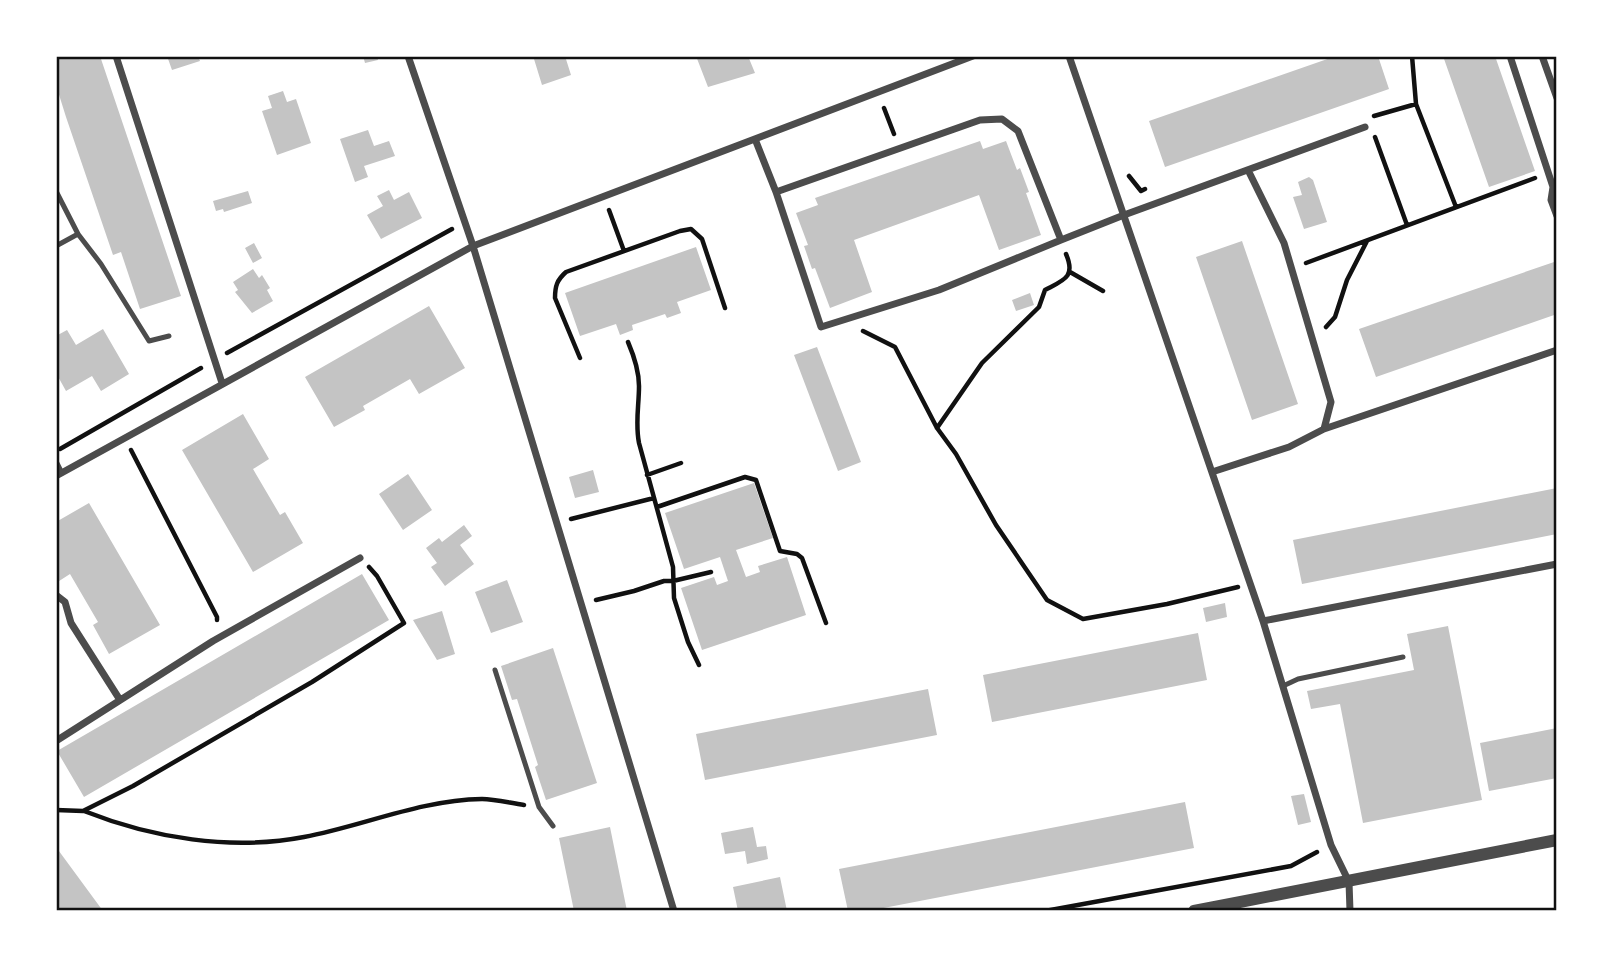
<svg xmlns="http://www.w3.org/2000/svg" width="1613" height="967" viewBox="0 0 1613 967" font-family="'Times New Roman',serif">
<rect width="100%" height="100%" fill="#fff"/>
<path fill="#c4c4c4" d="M56 56H100L181 296 140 309 121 252 113 255 66 117 56 85Z
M167 56H198L200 61 172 70Z
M363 56H377L378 60 365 63Z
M541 56H565L571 75 542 85 534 59Z
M696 56H748L755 73 708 87Z
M1336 56H1378L1389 89 1165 167 1149 121Z
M1443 56H1495L1535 171 1489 187Z
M283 91 287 102 296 99 311 143 277 155 262 111 272 108 268 96Z
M368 130 374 146 389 141 395 156 364 166 368 177 355 182 340 139Z
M980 141 983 149 1006 141 1017 170 1020 168 1029 192 1026 193 1041 235 999 250 979 195 854 240 872 292 830 308 815 268 812 269 804 246 808 245 796 213 818 205 815 198Z
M1309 177 1313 180 1327 222 1304 229 1293 197 1302 195 1298 182Z
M389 190 394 200 409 192 422 218 381 239 367 215 383 206 377 196Z
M248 191 252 203 224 212 223 209 216 211 213 201Z
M1242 241 1298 404 1252 420 1196 257Z
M254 243 262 258 253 263 245 248Z
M696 247 711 290 677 302 681 313 667 318 665 314 632 325 633 330 620 335 616 324 580 336 565 293Z
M1557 261V314L1376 377 1359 329Z
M253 269 259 278 262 275 270 288 267 290 273 301 252 313 235 292 238 290 233 282Z
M1030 293 1034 305 1016 311 1012 300Z
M429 306 465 368 419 394 410 379 363 406 365 410 334 427 305 377Z
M103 329 129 374 101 391 92 376 66 391 56 373V336L67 330 76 345Z
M817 347 861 462 838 471 794 355Z
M243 414 269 459 253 469 280 515 285 512 303 543 253 572 182 450Z
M593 470 599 492 575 498 569 477Z
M408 474 432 510 403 530 379 494Z
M754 483 773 538 736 550 746 577 760 572 758 566 787 557 806 615 702 650 681 588 714 577 717 585 728 581 720 557 684 569 665 513Z
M1557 488V534L1302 584 1293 540Z
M89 503 160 625 109 654 93 625 98 622 70 574 56 583V522Z
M464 525 472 536 460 545 474 564 445 586 431 567 437 563 426 548 439 538 442 542Z
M362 574 389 620 84 797 57 751Z
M507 580 523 622 491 633 475 592Z
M1225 603 1227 617 1206 622 1203 608Z
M442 611 455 654 437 660 413 620Z
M1448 626 1482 800 1363 823 1340 704 1311 709 1307 691 1414 670 1407 634Z
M1198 633 1207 680 992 722 983 675Z
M553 648 597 783 546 800 535 767 538 765 517 699 512 700 501 666Z
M928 689 937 735 705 780 696 734Z
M1557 728V778L1489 791 1480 743Z
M1304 794 1311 822 1298 825 1291 796Z
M1185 802 1194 848 868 911H848L839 869Z
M610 827 627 911H574L559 838Z
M753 827 757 847 766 846 768 859 747 864 745 851 725 854 721 833Z
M56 847 103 911H56Z
M780 877 787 911H738L733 887Z"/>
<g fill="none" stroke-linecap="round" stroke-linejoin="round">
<path stroke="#111" stroke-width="4.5" d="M1412 56 1416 104
M884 108 894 134
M1374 116 1416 104 1456 207
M1375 137 1407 225
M1129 176 1141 191 1145 189
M609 210 624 251
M1306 263 1535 178
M1070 272 1103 291
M1326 327 1335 317 1347 280 1367 241
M863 331 895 347 937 428 956 454 996 525 1047 600 1083 619 1167 604 1238 587
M628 342C634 356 639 370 639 386 639 406 635 423 639 443L673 567 674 598 688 642 699 665
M227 353 452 229
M580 358 555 298C555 286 557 280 566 272L680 231 691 229 702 239 725 308
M937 428 982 363 1039 307 1045 290C1064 280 1076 277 1066 254
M60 449 201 368
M131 450 217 617V620
M647 475 681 463
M657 507 745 477 756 480 780 551 797 554 802 558 826 623
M571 519 654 498
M596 600 634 591 664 581H673L711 572
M56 810 83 811 133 786 312 682 404 623 377 576 369 567
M84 811C152 838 231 851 304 837 363 826 420 800 482 799 495 799 510 803 524 805
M1045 911 1291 866 1317 852"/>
<path stroke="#4c4c4c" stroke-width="5" d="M56 191 78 234 56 246
M78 234 101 264 149 341 169 336
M56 461 62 473
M495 670 539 807 553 826
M1283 686 1298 679 1403 657"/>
<path stroke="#4c4c4c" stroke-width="7" d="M116 56 222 383
M408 56 473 246 674 911
M1069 56 1263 621 1331 845 1349 882 1350 911
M1510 56 1553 187 1551 200 1557 216
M1542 56 1557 98
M755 139 776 192 821 327 939 290 1061 240
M776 192 980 120 1002 119 1018 131 1061 240 1124 215 1365 127
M1324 429 1557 350
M1212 472 1289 447 1324 429 1331 402 1284 243 1248 170
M56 476 473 246 973 56
M56 595 65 602 71 623 120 700
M1263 621 1557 564
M56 741 213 641 360 558"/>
<path stroke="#4c4c4c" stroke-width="12" d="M1194 911 1557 840"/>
</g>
<rect width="1613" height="967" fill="none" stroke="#ffffff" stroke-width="116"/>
<rect x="58" y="58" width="1497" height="851" fill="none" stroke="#111" stroke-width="2.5"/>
</svg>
